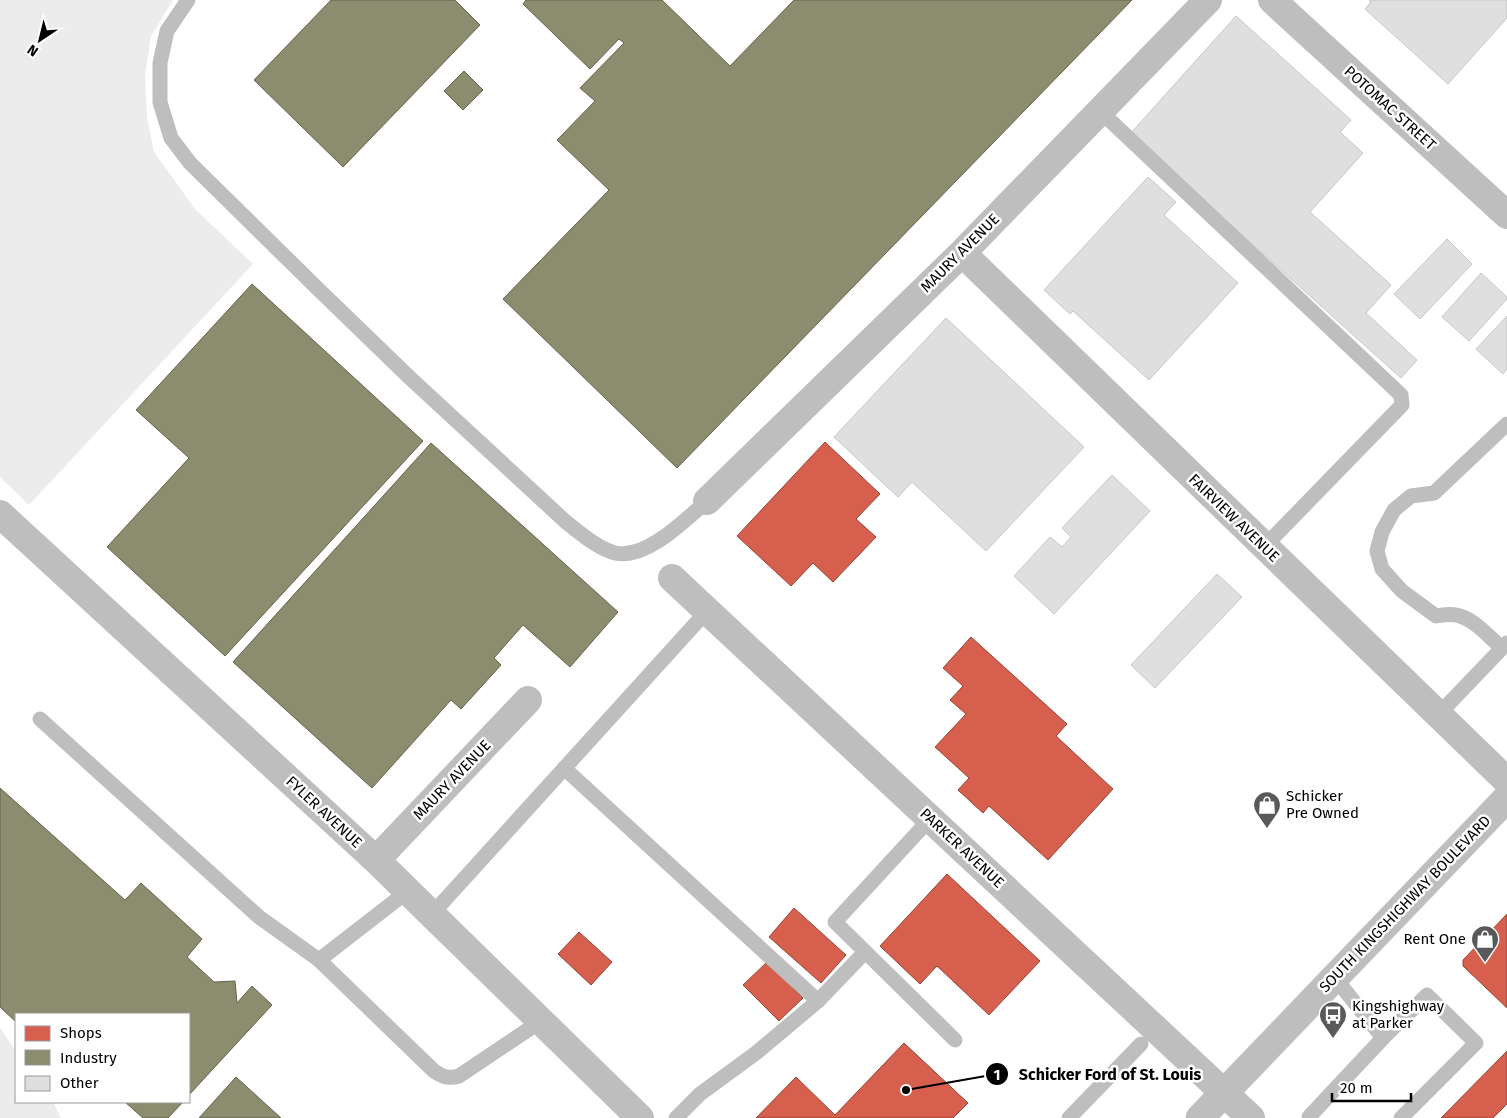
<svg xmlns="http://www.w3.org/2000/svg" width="1507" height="1118" viewBox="0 0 1507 1118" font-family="'Fira Sans',sans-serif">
<rect width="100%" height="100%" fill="#fff"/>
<path fill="#ececec" d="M0 0H173L151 36 145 76 147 118 154 152 195 209 253 264 29 505 0 477Z
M0 1028 16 1051V1102H53L61 1118H0Z"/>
<path fill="#d6604d" stroke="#964336" d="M825 442 880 494 856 519 876 537 833 582 813 563 791 586 737 536Z
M971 637 1067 724 1056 736 1113 789 1048 860 989 806 983 813 958 790 969 778 935 747 966 714 950 700 963 686 943 668Z
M947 874 1040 961 989 1015 937 966 920 984 880 946Z
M794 908 846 955 821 983 769 937Z
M1507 914V1008L1463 966V960Z
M579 932 612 962 591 985 558 954Z
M767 962 803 998 779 1021 743 985Z
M904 1043 968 1103 953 1118H756L796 1077 835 1115Z
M1507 1051V1104L1493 1118H1441Z"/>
<path fill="#8c8c6e" stroke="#62624d" d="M331 0H455L480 25 343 167 254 80Z
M526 0H662L730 66 794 0H1132L677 468 503 299 609 190 557 140 595 101 580 88 624 43 619 39 590 69 523 4Z
M464 71 483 90 463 110 444 91Z
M252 284 423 441 225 656 107 547 189 458 136 410Z
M431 443 618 612 570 667 523 625 494 658 501 665 461 709 451 700 372 788 233 662Z
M0 788 125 900 141 883 202 939 187 957 214 982 235 981 237 1003 252 986 272 1005 189 1095V1014H16V1022L0 1007Z
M236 1077 281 1118H199Z
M125 1102H183L168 1118H143Z"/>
<path fill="#dfdfdf" stroke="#c7c7c7" d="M1369 0H1507V18L1448 84 1365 9 1371 2Z
M1236 16 1351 120 1340 132 1363 153 1310 212 1391 285 1366 313 1417 360 1401 378 1130 134Z
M1148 177 1176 202 1164 215 1238 283 1149 380 1073 311 1070 314 1044 290Z
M1447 239 1472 264 1420 319 1394 294Z
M1481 273 1507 297V299L1469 341 1442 317Z
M1507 316V369L1503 374 1476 349Z
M946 318 1084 447 986 551 912 482 898 497 834 437Z
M1112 475 1150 511 1054 614 1014 576 1050 537 1062 547 1071 537 1062 528Z
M1217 574 1242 597 1155 688 1131 665Z"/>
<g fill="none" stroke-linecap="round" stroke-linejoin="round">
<g stroke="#dbdbdb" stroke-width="29">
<path id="primary" d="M1200 1118 1507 798"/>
</g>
<path stroke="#bebebe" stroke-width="15" d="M188 0 167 31 160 63V102L171 138 190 163 317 288 409 377 566 522C579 532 598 549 615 553 646 560 685 520 707 501
M1100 111 1401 395 1402 405 1264 547
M1502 648C1490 638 1476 621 1460 616 1452 613 1444 615 1436 616L1402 591 1382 569 1377 551 1382 532 1394 510 1411 496 1434 493 1507 424
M1438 715 1507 643
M40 719 259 917 319 960 408 891
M564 768 818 1001 865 952
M930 819 835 922 955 1040
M432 914 707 611
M319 960 434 1071C443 1077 449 1079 459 1076L541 1021
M1335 978 1383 1038 1427 995 1476 1043 1401 1118
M676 1118 700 1094 756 1053 818 1001
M1069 1118 1141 1044
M1310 1118 1309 1117 1383 1038"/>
<path stroke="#bebebe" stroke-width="28" d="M1272 0 1507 215
M962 253 1507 781
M707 501 962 253 1208 0
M0 514 376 860 640 1118
M672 578 1251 1118
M376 860 528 700"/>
<use href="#primary" stroke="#bebebe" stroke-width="28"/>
</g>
<defs>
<g id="shop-pin" transform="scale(1.4375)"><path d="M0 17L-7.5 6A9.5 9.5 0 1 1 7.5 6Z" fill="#595959" stroke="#fff"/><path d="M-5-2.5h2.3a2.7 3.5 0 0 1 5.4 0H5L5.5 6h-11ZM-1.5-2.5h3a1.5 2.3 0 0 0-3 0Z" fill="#fff"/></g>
<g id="bus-pin" transform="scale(1.4375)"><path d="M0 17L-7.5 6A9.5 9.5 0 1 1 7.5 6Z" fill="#595959" stroke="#fff"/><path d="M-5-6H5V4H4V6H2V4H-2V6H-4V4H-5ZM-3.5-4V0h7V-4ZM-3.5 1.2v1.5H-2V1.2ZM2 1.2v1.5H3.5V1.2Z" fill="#fff"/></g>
</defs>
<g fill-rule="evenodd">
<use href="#shop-pin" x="1267" y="805"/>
<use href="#shop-pin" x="1485" y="939"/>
<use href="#bus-pin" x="1333" y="1015"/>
</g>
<g text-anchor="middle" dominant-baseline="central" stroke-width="5" stroke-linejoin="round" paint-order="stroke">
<g font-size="15" fill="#000" stroke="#fff">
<text transform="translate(1390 108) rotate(42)">POTOMAC STREET</text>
<text transform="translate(960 253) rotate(-45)">MAURY AVENUE</text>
<text transform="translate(1234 518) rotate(44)">FAIRVIEW AVENUE</text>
<text transform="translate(452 780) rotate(-46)">MAURY AVENUE</text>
<text transform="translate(324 812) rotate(43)">FYLER AVENUE</text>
<text transform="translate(962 848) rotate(43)">PARKER AVENUE</text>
<text transform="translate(1405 904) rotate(-46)">SOUTH KINGSHIGHWAY BOULEVARD</text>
</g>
<g font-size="15" fill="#000" stroke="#fff" text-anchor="start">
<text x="1286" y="796">Schicker<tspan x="1286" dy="17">Pre Owned</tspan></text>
<text x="1466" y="939" text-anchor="end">Rent One</text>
<text x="1352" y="1006">Kingshighway<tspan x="1352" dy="17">at Parker</tspan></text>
</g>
</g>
<path fill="none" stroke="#000" stroke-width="2" d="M906 1090L997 1074"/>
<g fill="#000" stroke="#fff" stroke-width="2">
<circle cx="906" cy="1090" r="5"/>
<circle cx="997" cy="1074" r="12"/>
</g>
<g font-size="15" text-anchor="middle" font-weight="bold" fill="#fff">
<text x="997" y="1080">1</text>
</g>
<g font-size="16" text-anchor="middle" font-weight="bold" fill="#000" stroke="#fff" stroke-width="5" stroke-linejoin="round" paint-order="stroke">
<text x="1110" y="1080">Schicker Ford of St. Louis</text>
</g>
<rect x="15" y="1013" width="175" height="90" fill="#ffffff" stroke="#999999"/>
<rect x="25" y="1026" width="25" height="15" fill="#d6604d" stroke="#999999"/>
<text x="60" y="1038" font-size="15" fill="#000000">Shops</text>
<rect x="25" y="1050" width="25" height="15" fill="#8c8c6e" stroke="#999999"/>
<text x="60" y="1063" font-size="15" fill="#000000">Industry</text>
<rect x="25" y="1076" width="25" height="15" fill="#dfdfdf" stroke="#999999"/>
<text x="60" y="1088" font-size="15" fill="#000000">Other</text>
<g transform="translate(40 40) rotate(215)" stroke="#ffffff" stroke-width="4" paint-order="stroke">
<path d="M0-4L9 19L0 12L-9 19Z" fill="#000000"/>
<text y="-8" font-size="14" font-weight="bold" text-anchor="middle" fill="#000000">N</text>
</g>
<path d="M1332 1093v8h79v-8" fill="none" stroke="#000000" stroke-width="2.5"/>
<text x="1340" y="1093" font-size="15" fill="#000000" stroke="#ffffff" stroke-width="4" paint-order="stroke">20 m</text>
</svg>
